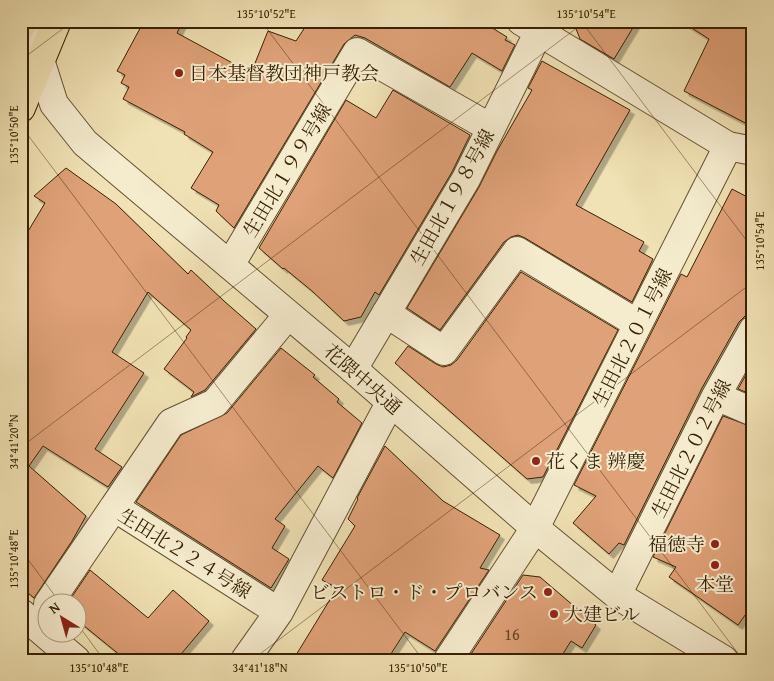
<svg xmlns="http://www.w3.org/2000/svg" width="774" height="681" viewBox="0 0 774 681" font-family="'Gentium Book Plus','Noto Serif JP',serif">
<defs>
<filter id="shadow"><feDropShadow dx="4.5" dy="4.5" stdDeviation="0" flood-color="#0004"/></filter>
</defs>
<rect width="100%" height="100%" fill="#f0e2b4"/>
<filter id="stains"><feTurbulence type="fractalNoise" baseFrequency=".004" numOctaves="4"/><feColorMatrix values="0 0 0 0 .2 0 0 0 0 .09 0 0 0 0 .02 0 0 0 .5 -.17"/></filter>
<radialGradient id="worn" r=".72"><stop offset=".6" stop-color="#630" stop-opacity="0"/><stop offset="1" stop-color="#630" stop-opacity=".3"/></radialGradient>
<path fill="#dfa177" stroke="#372102" filter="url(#shadow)" d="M144 21H183L177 33 251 73 268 31 296 41 309 21H481L507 37 505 40 515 45 502 71 472 53 450 87 365 38 355 35 344 44 234 228 216 211 219 205 191 188 213 152 184 134 185 132 123 99 129 87 121 83 125 75 117 71Z
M573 21H637L614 59 580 39Z
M681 21H739L753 28V127L684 91 709 39Z
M542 61 630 110 576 205 644 242 639 251 653 259 632 302 525 238 518 235 511 237 504 242 440 330 407 308 479 187 497 151 532 90 528 88Z
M393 90 470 135 452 172 379 295 375 292 361 317 344 321 312 291 284 268 283 269 259 248 346 100 376 118Z
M66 168 116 204 188 274 191 270 224 301 256 329 205 390 191 397 194 392 164 369 187 338 186 337 191 330 148 292 112 352 144 373 95 449 122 467 108 487 43 446 29 466 86 516 72 541 34 598 21 587V243L45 203 34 196Z
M732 189 753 200V314L745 316 739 322 702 388 624 545 619 543 609 554 573 523 596 496 574 485 681 274 687 277Z
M521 272 618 330 543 477 527 479 395 363 408 346 436 364 443 367 451 365 457 360Z
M281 348 315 375 313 377 339 399 337 402 362 423 333 478 318 466 275 519 285 526 272 548 289 559 271 588 136 502 181 435 227 413Z
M753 362V395L738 389Z
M723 416 753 427V470L746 486 753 490V604L738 625 669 577 676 567 653 557Z
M385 446 443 501 500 535 480 568 489 570 435 651 405 632 387 660H293L337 588 322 580 355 526 348 519 358 499 357 498Z
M90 570 148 618 173 590 209 621 176 660H126L78 621V604H67Z
M523 575 540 577 596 625 582 648 571 641 559 660H467Z"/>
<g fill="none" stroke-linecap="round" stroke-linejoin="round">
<g stroke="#65512e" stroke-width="30">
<path id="minor" d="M521 21 728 146 753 151
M230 265 357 52 491 128
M386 313 444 351 517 251 638 324
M353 369 466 179 544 21
M716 396 753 412
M114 507 171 423 215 403 288 315
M617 595 716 396 753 330
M48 604 114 507 279 612
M21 613 76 660
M245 660 279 612 390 403
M448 660 535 528 728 146"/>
</g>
<g stroke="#65512e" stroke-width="30">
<path id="tertiary" d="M38 21 41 63 54 104 85 143 353 369 535 528 617 595 724 660"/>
</g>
<g stroke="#372102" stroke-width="30">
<path id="primary" d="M21 26 24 21
M21 108 57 21"/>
</g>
<use href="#minor" stroke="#f5ecce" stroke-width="28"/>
<use href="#tertiary" stroke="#f5ecce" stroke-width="28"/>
<use href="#primary" stroke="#f0e2b4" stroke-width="28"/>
</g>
<path fill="none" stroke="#372102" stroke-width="1" stroke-opacity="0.45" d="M261 21 743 660M581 21 753 249M21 60 73 21M21 126 423 660M21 447 586 21M21 550 61 604M78 625 104 660M252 660 753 282"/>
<g fill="#8f2418" stroke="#f5ecce" stroke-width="2">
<circle cx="179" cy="73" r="5"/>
<circle cx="536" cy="461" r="5"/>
<circle cx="715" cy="544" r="5"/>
<circle cx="715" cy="565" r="5"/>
<circle cx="548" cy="592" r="5"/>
<circle cx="554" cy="614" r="5"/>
</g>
<g text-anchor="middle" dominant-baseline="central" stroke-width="4" stroke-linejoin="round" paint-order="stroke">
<g font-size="16" fill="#61411f">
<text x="512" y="634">16</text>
</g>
<g font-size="19" fill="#372102" stroke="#f5ecce" text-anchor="start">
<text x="189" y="73">日本基督教団神戸教会</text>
<text x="546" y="461">花くま 辨慶</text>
<text x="705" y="544" text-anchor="end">福徳寺</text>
<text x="715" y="584" text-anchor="middle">本堂</text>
<text x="538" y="592" text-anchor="end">ビストロ・ド・プロバンス</text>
<text x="564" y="614">大建ビル</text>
</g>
<g font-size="19" fill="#372102" stroke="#f5ecce">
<text transform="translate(287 170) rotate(-59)">生田北１９９号線</text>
<text transform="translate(452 197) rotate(-61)">生田北１９８号線</text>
<text transform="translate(632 337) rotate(-63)">生田北２０１号線</text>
<text transform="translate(363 379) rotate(41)">花隈中央通</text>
<text transform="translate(691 448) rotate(-63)">生田北２０２号線</text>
<text transform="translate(185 553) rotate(32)">生田北２２４号線</text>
</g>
</g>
<rect width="774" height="681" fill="none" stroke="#f0e2b4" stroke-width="55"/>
<g transform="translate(62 618) rotate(323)"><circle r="24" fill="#f5ecce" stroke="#a99b7c"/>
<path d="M0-4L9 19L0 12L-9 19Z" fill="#8f2418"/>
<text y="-8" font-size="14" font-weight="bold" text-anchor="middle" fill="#372102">N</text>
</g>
<rect x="28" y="28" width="718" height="626" fill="none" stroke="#372102" stroke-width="2"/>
<g font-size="12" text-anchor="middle" fill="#372102">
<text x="266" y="18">135°10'52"E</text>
<text x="586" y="18">135°10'54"E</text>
<text transform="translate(14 135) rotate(-90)" y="4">135°10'50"E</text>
<text transform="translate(760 241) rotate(-90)" y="4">135°10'54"E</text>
<text transform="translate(14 442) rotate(-90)" y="4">34°41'20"N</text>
<text transform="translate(14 559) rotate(-90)" y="4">135°10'48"E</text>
<text x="99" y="672">135°10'48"E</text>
<text x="260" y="672">34°41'18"N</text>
<text x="418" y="672">135°10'50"E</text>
</g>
<rect width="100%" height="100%" filter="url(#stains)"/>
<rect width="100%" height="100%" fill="url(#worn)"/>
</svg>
